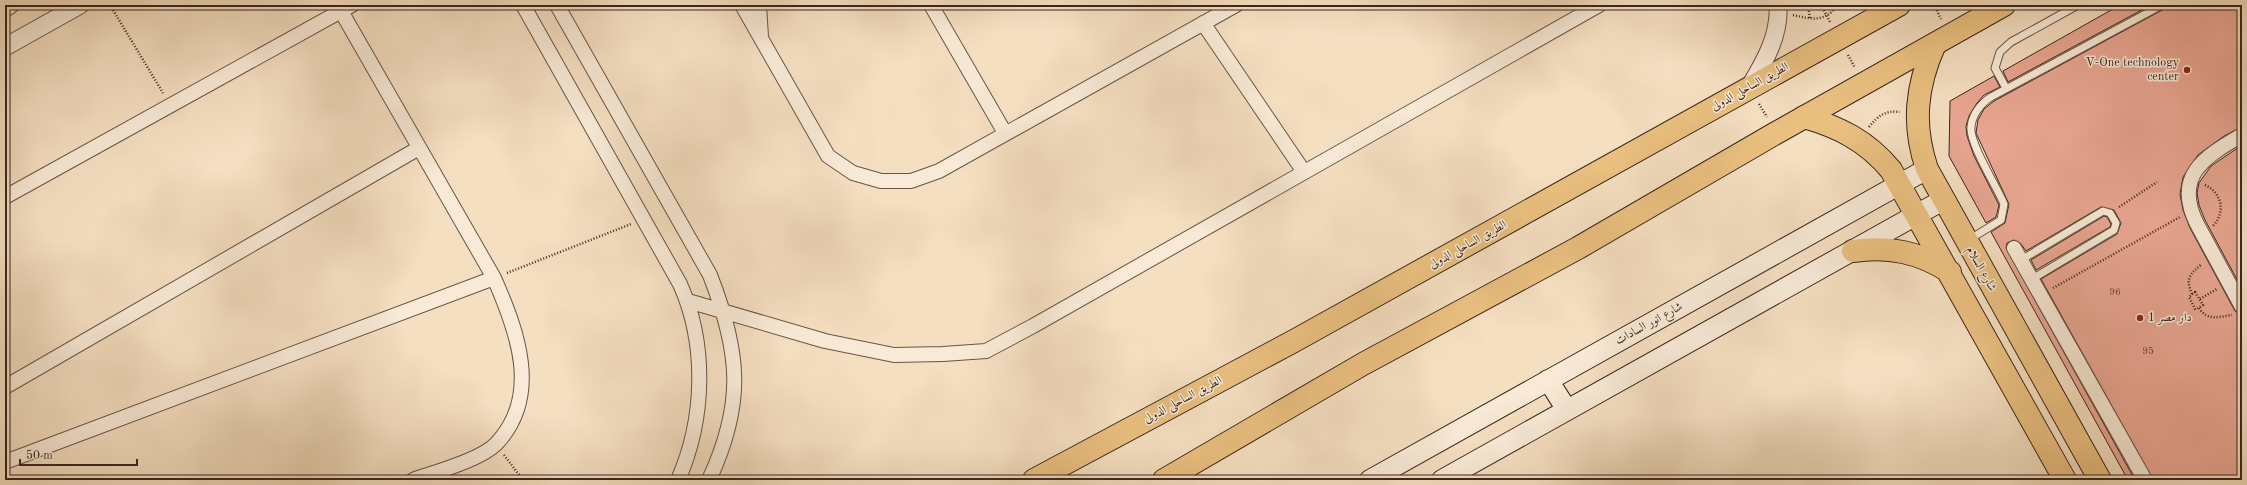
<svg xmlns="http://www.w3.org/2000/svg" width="2247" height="485" viewBox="0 0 2247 485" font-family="'Old Standard TT',Amiri,serif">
<rect width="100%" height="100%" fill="#f5dfc1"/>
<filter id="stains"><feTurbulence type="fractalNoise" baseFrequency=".005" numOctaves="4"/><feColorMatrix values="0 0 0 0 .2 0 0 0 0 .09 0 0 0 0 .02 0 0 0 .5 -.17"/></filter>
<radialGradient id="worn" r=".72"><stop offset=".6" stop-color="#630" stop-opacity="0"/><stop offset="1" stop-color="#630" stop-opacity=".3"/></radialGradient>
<path fill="#e9a692" stroke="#3a261c" d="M2120 5H2151L2008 82 2003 71Z
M2167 5H2242V127L2224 136 2198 155 2183 177 2180 194 2183 210 2190 228 2235 311 2242 315V480H2153L2041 279 2117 234 2121 223 2114 210 2101 207 2026 251 2021 244 2014 240 2007 243 2006 248 2135 480H2128L1991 232 2005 223 2009 204 1976 133 1978 120 1984 109 1994 101 2164 9Z
M1994 76 2000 87 1984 95 1977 103 1969 116 1966 126 1967 136 1974 156 1999 205 1996 217 1986 223 1949 156 1950 101Z
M2242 145V289L2205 220 2199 205 2197 193 2199 183 2211 166Z
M2104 216 2107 217 2111 224 2110 227 2036 270 2031 260Z"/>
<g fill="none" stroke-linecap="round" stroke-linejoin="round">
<g stroke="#695445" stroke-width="9">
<path id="service" d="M2006 88 1995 68 2000 52 2011 42 2078 5
M1970 239 2001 220 2004 204C1997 187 1969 143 1971 127 1972 115 1981 103 1991 97L2162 5
M2021 260 2103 211 2110 213 2116 223 2114 230 2032 279"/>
</g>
<g stroke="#695445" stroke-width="16">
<path id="minor" d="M523 5 680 284C707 344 705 419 678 480
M557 5 710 275C740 352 745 403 709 480
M742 5 828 156 853 173 881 181H911L939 171 1236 5
M759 5 761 37
M931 5 1005 133
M341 11 494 278C517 330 542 396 496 444 480 460 435 472 413 480
M1203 23 1304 172
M2242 135C2204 157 2173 176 2197 224L2242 307
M5 197 352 5
M2014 248 2145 480
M688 301 825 341 894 355 943 354 986 351 1033 326 1599 5
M5 387 419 148
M5 462 494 278"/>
</g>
<g stroke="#695445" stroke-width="19">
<path id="tertiary" d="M5 8 10 5
M5 47 80 5
M1750 86C1765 61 1780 35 1778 5"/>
</g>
<g stroke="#3a261c" stroke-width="22">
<path id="secondary" d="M1548 380 1567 410
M1370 480 1927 169
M1442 480 1943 200"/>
</g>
<g stroke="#3a261c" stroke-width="24">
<path id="primary" d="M1935 44C1916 86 1912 125 1927 169L2100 480
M1804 117C1839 127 1867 141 1891 170L2065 480
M1853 251C1889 246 1919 252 1950 272"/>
</g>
<g stroke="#3a261c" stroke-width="24">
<path id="trunk" d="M1034 480 1294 341 1899 5
M1164 480 1363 364 1578 248 1776 133 2004 5"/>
</g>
<path stroke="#3a261c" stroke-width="2.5" stroke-dasharray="1 2" stroke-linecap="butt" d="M110 5 163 93
M1808 5 1810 19
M1821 5 1830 22
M1934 5 1941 19
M1793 15C1810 19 1826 23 1837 5
M1848 55 1855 68
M1759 104 1767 117
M1869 127C1878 116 1885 110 1900 112
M2205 185C2222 193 2226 212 2213 226
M2119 207 2157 182
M507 273 631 224
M2053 288 2180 217
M2195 292 2203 305 2197 309H2195L2189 297Z
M2192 294C2185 278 2190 274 2202 264
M2200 299 2217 289
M2199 308C2207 321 2219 317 2232 315
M504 455 523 480"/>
<use href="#service" stroke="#f8ead7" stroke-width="7"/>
<use href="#minor" stroke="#f8ead7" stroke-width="14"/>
<use href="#tertiary" stroke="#f8ead7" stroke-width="17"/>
<use href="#secondary" stroke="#f8ead7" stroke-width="20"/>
<use href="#primary" stroke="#eac080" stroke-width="22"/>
<use href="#trunk" stroke="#eac080" stroke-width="22"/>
</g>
<g fill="#8f2418" stroke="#f8ead7" stroke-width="1.5">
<circle cx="2187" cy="70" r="4"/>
<circle cx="2140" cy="318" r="4"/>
</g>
<g text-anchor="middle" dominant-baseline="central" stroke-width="3" stroke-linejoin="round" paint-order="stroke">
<g font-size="10" fill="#66463a">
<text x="2115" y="292">96</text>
<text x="2148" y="351">95</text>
</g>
<g font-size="12" fill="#3a261c" stroke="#f8ead7" text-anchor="end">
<text x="2179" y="63">V-One technology<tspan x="2179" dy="14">center</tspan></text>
<text x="2148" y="318" text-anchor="start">دار مصر 1</text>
</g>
<g font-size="12" fill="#3a261c" stroke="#f8ead7">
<text transform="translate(1750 87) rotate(-29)">الطريق الساحلى الدولى</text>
<text transform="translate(1468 245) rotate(-29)">الطريق الساحلى الدولى</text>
<text transform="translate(1981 269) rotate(61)">شارع السلام</text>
<text transform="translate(1649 324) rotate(-29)">شارع انور السادات</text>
<text transform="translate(1183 400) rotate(-28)">الطريق الساحلى الدولى</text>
</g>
</g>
<rect width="2247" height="485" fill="none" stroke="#f5dfc1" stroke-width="20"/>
<rect x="6" y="6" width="2235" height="473" fill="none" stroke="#3a261c" stroke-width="2"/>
<rect x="10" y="10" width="2227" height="465" fill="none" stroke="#3a261c"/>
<path d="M20 459v6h117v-6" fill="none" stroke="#3a261c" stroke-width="2"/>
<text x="26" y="459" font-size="12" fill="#3a261c" stroke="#f8ead7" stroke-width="3" paint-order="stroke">50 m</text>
<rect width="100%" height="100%" filter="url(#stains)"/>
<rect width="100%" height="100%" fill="url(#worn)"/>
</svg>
